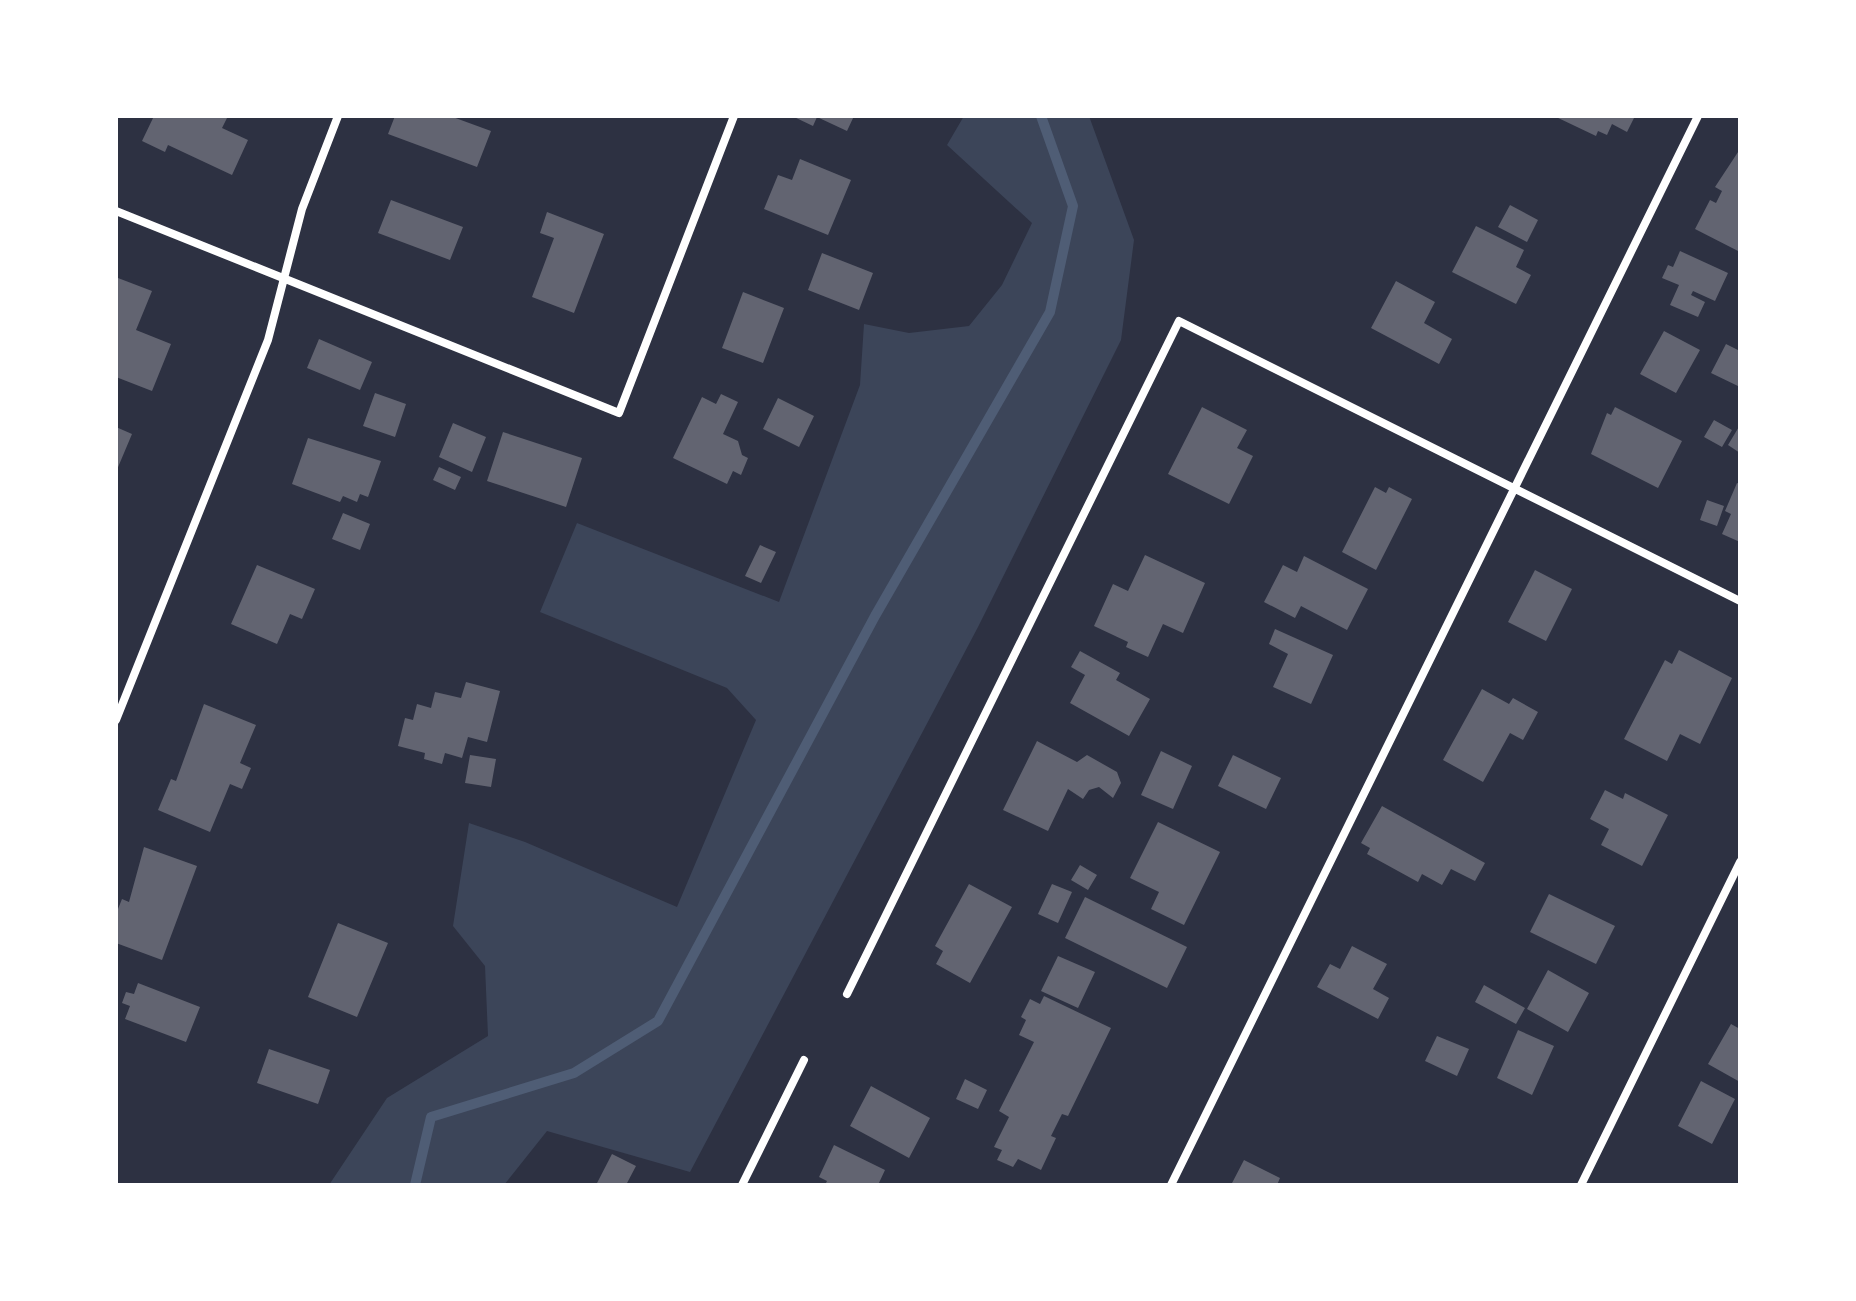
<svg xmlns="http://www.w3.org/2000/svg" width="1856" height="1301" viewBox="0 0 1856 1301" font-family="'DejaVu Sans',sans-serif">
<rect width="100%" height="100%" fill="#2d3142"/>
<path fill="#3c4559" d="M964 116H1089L1134 240 1121 340 978 627 690 1172 547 1131 504 1185H329L387 1098 488 1036 485 966 453 926 469 823 525 842 677 907 756 720 727 688 540 612 577 523 779 602 860 385 864 324 909 333 969 326 1002 285 1032 223 947 145Z"/>
<g fill="none" stroke-linecap="round" stroke-linejoin="round">
<path stroke="#4f5d75" stroke-width="10" d="M415 1185 431 1117 574 1073 658 1021 875 616 1050 312 1073 206 1041 116"/>
</g>
<path fill="#626471" d="M154 116H228L222 128 248 140 232 175 168 145 165 152 142 141Z
M395 116H450L491 131 477 167 388 134Z
M792 116H854L847 131 817 117 813 126Z
M1554 116H1635L1627 132 1612 124 1607 135 1598 131 1596 136Z
M1740 149V252L1695 229 1710 200 1716 203 1722 191 1715 187Z
M800 159 851 180 828 235 764 209 778 175 792 180Z
M391 200 463 227 450 260 378 233Z
M1510 205 1538 220 1527 242 1498 227Z
M547 212 604 234 574 313 532 297 554 238 540 233Z
M1476 226 1524 250 1516 267 1531 275 1516 304 1452 272Z
M1680 251 1728 273 1715 301 1693 291 1691 295 1705 302 1698 317 1670 305 1679 285 1662 278 1668 265 1673 267Z
M822 253 873 273 859 310 808 290Z
M118 278 152 291 136 330 171 344 152 391 116 377Z
M1396 281 1435 302 1424 323 1452 339 1439 364 1371 328Z
M743 292 784 308 763 363 722 348Z
M1664 331 1700 350 1676 393 1640 374Z
M319 339 372 362 360 390 307 368Z
M1726 344 1740 351V387L1711 373Z
M375 393 406 404 395 437 363 426Z
M721 394 738 402 723 434 738 441 742 455 748 458 741 475 733 471 727 484 673 458 702 397 716 404Z
M778 398 814 416 799 447 763 429Z
M1202 407 1247 430 1237 448 1253 456 1229 504 1168 474Z
M1615 407 1682 441 1658 488 1591 454 1607 413 1611 415Z
M1714 420 1732 430 1722 447 1704 437Z
M453 423 486 437 472 472 439 457Z
M1740 425V453L1728 445Z
M116 427 132 434 116 472Z
M503 432 582 458 566 507 487 481Z
M308 438 381 461 368 497 360 494 357 502 343 496 340 502 292 484Z
M439 467 461 477 455 490 433 480Z
M1737 483 1740 484V542L1722 534 1731 514 1725 511Z
M1375 487 1386 493 1389 487 1412 499 1376 570 1342 552Z
M1707 500 1724 506 1717 526 1700 520Z
M343 513 370 524 360 550 332 539Z
M760 545 776 552 761 583 745 576Z
M1145 555 1205 583 1183 633 1163 624 1148 657 1126 647 1128 642 1094 626 1113 584 1128 591Z
M1304 556 1368 589 1347 630 1301 606 1295 618 1264 602 1283 565 1297 572Z
M257 565 315 589 302 619 290 614 277 644 231 624Z
M1535 570 1572 589 1546 641 1508 622Z
M1275 629 1333 655 1311 704 1273 687 1288 654 1269 644Z
M1679 650 1732 678 1700 744 1680 734 1667 761 1624 739 1665 660 1672 664Z
M1080 651 1120 673 1116 680 1150 699 1129 736 1070 703 1085 675 1071 667Z
M466 682 500 691 487 742 468 737 462 758 445 753 442 764 424 759 425 753 398 746 405 718 413 720 417 704 431 708 435 692 461 698Z
M1482 689 1509 704 1513 698 1538 712 1523 740 1510 733 1483 782 1443 760Z
M204 704 256 725 240 763 251 768 242 789 230 784 210 832 158 810 171 779 176 781Z
M1037 741 1077 762 1087 755 1117 772 1121 783 1113 798 1099 787 1089 790 1083 799 1068 789 1048 831 1003 810Z
M1161 751 1192 766 1173 809 1141 795Z
M470 755 496 759 491 787 465 783Z
M1233 755 1281 778 1266 809 1218 786Z
M1605 790 1623 799 1625 793 1668 815 1642 866 1601 845 1609 829 1590 819Z
M1382 806 1485 863 1475 881 1451 869 1442 885 1422 874 1418 882 1367 854 1370 848 1361 843Z
M1158 822 1220 852 1184 925 1151 909 1159 892 1130 878Z
M144 847 197 866 162 960 116 943V914L122 899 129 902Z
M1080 865 1097 875 1088 890 1071 880Z
M969 884 1012 907 970 983 936 964 943 951 935 946Z
M1052 884 1072 892 1058 923 1038 914Z
M1549 894 1615 926 1596 964 1530 932Z
M1085 897 1187 947 1167 988 1065 938Z
M338 923 388 943 357 1017 308 997Z
M1352 946 1387 964 1373 989 1389 998 1378 1019 1317 987 1330 964 1340 969Z
M1058 956 1095 972 1078 1008 1041 991Z
M1548 970 1589 993 1568 1032 1527 1009Z
M138 983 200 1007 186 1042 125 1019 130 1006 122 1003 126 992 134 994Z
M1484 985 1525 1008 1516 1024 1475 1002Z
M1044 996 1111 1028 1068 1116 1062 1114 1051 1136 1056 1138 1041 1170 1018 1159 1013 1167 997 1160 1002 1150 994 1147 1009 1117 999 1111 1034 1042 1019 1035 1026 1020 1021 1017 1030 999 1040 1004Z
M1731 1024 1740 1029V1082L1708 1064Z
M1518 1030 1554 1046 1532 1095 1497 1078Z
M1437 1036 1469 1049 1457 1076 1425 1061Z
M269 1049 330 1070 318 1104 257 1083Z
M965 1079 987 1090 978 1109 956 1099Z
M1701 1081 1735 1099 1712 1144 1678 1126Z
M871 1086 930 1118 909 1158 850 1126Z
M834 1145 885 1170 878 1185H825L827 1181 819 1177Z
M612 1154 636 1166 626 1185H596Z
M1244 1160 1280 1178 1277 1185H1231Z"/>
<g fill="none" stroke-linecap="round" stroke-linejoin="round">
<path stroke="#fff" stroke-width="8" d="M116 211 619 413 734 116
M116 720 268 340 302 209 338 116
M847 994 1179 321 1740 601
M742 1185 804 1060
M1171 1185 1698 116
M1581 1185 1740 862"/>
</g>
<rect width="1856" height="1301" fill="none" stroke="#ffffff" stroke-width="236"/>
</svg>
